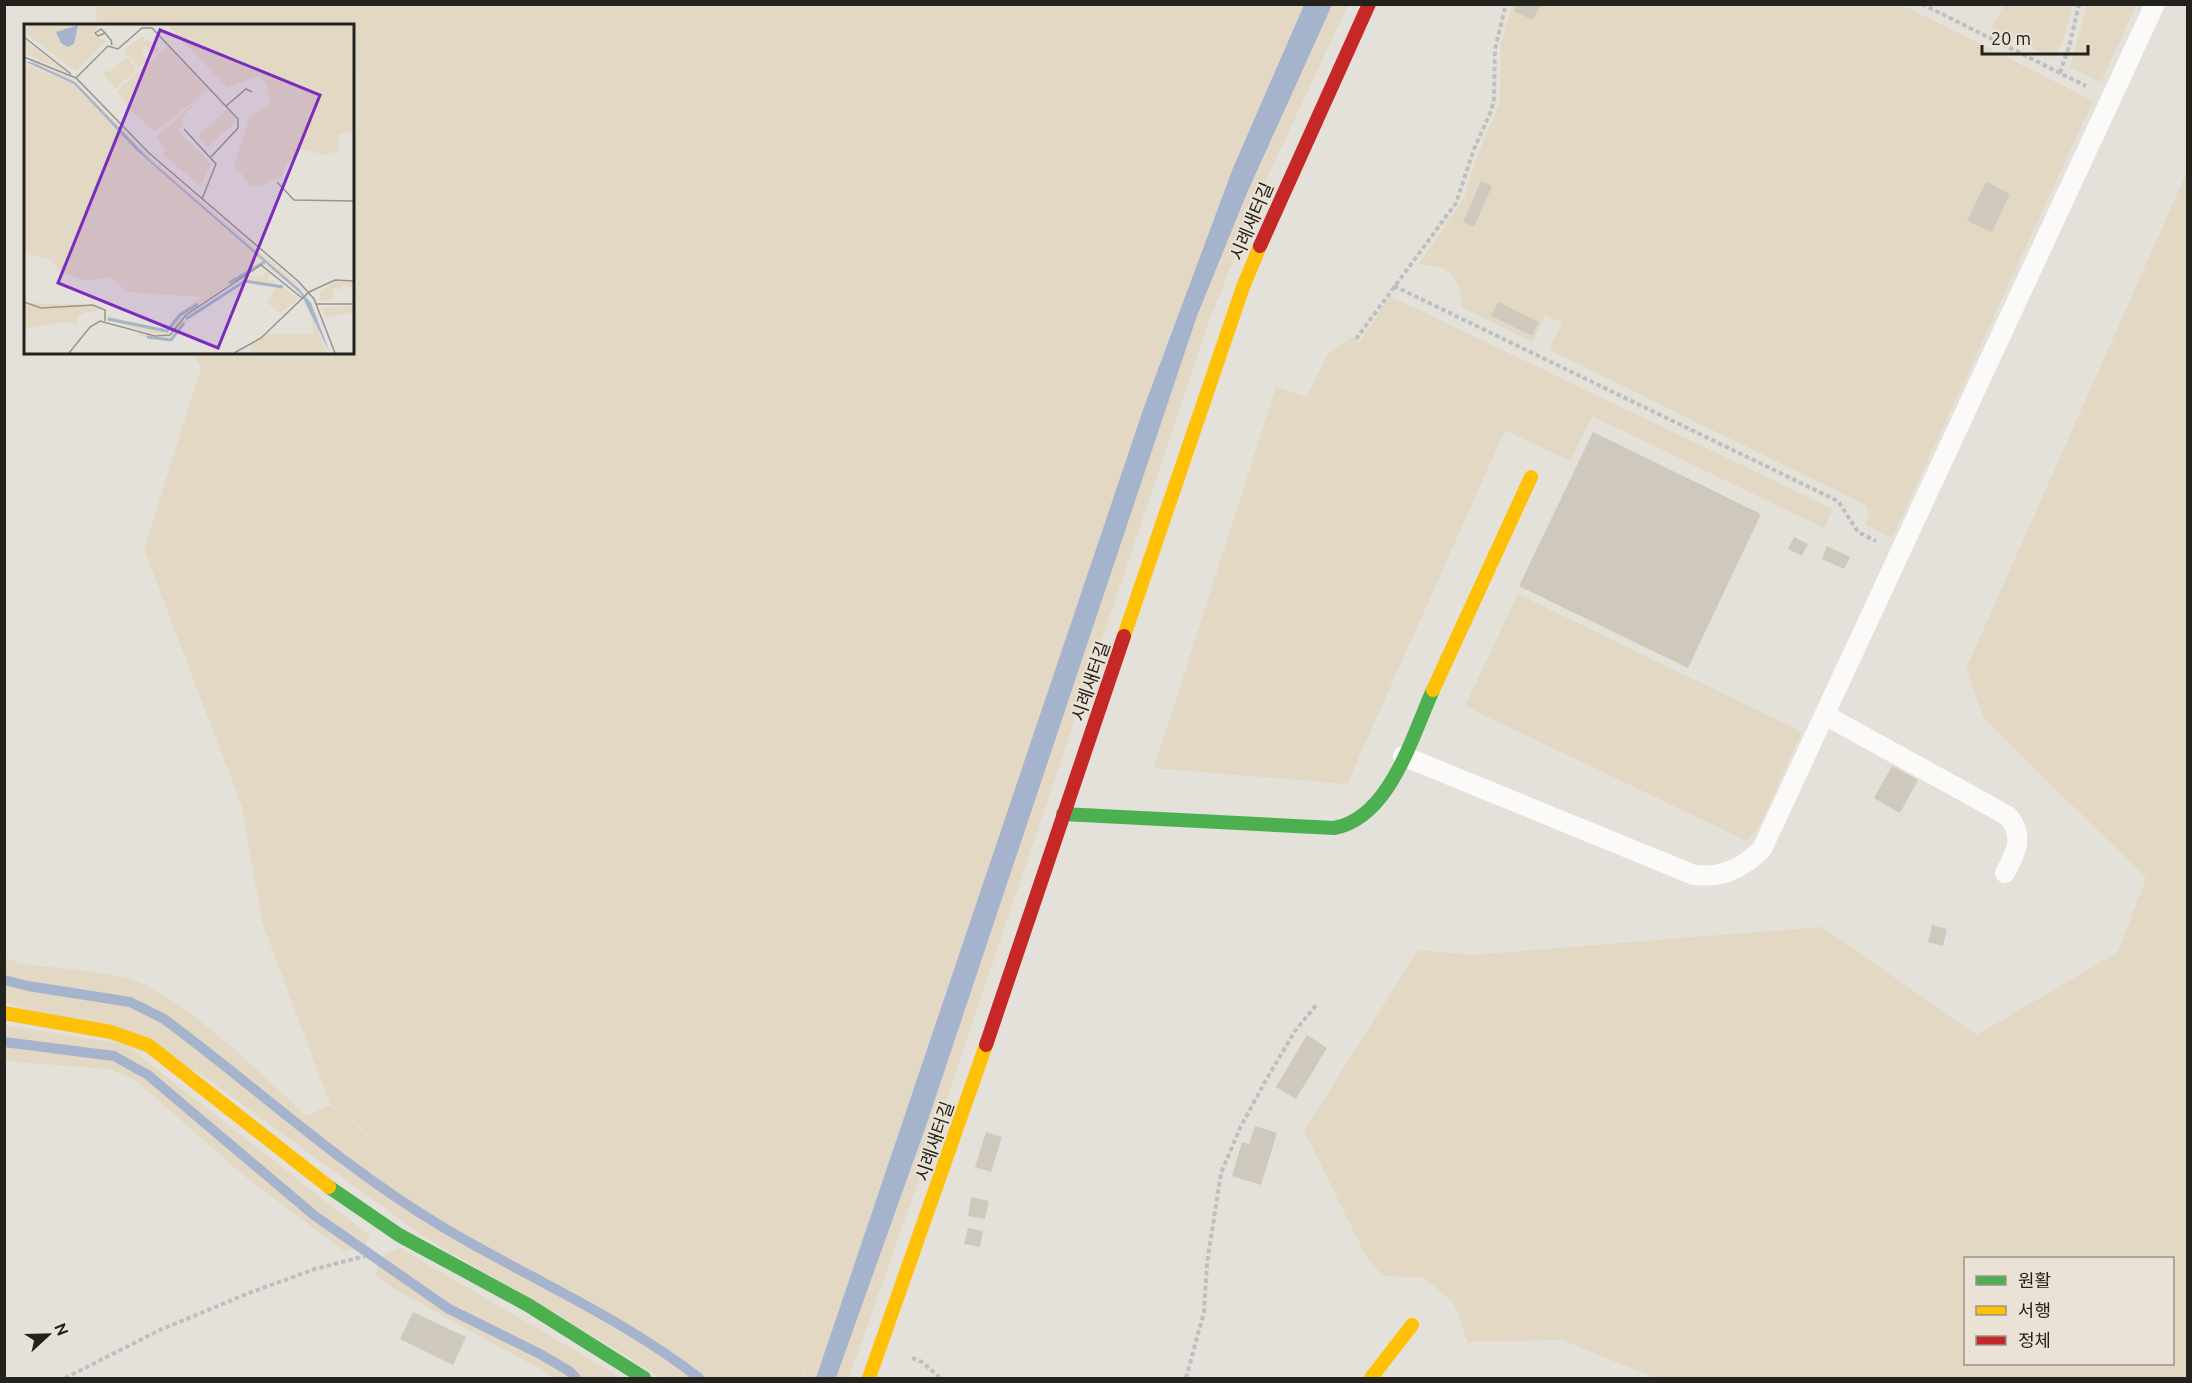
<svg xmlns="http://www.w3.org/2000/svg" width="2192" height="1383" viewBox="0 0 2192 1383" font-family="Ubuntu,'Noto Sans KR',sans-serif">
<rect width="100%" height="100%" fill="#e4e1da"/>
<path fill="#e2d8c3" fill-rule="evenodd" d="M96 5H1304L1233 168 1144 407 816 1378H803L822 1324 802 1378H660L617 1350 424 1237 198 1072 5 1002 4 957 21 964C56 968 95 970 130 979 181 994 266 1078 306 1116L329 1105 401 1160 485 1205 402 1160 330 1104 262 922 242 807 144 549 201 368 193 353 352 352V26L97 25ZM1111 479 984 853V852Z
M1332 5H1348L1258 197 1210 319 937 1128 849 1378H836L926 1126 1197 316 1247 193Z
M1512 5H1902L2093 101 1892 538 1866 525 1869 513 1866 505 1549 350 1562 323 1545 315 1533 342 1461 307C1464 279 1446 262 1418 265L1464 198 1476 159 1500 103 1501 43Z
M2004 5H2073L2062 44 2052 58 1992 27Z
M2087 5H2136L2101 82 2070 67Z
M2187 172V1378H1655L1562 1340 1468 1342 1453 1302 1424 1278 1383 1276 1368 1260 1304 1131 1418 950 1472 955 1822 927 1977 1035 2118 952 2146 878 1984 718 1966 669ZM1966 1258H2172V1364H1966Z
M1390 296 1833 509 1824 528 1592 416 1570 461 1505 430 1347 784 1154 768 1276 387 1306 397 1327 355 1352 336 1359 343Z
M1518 594 1802 732 1759 826 1747 841 1465 706Z
M5 1025 126 1045 370 1236 365 1244 344 1251 243 1175 134 1079 107 1069 5 1061Z
M400 1248 622 1378H553L545 1372 391 1287 376 1276C378 1259 383 1253 400 1248Z"/>
<path fill="#a5b3cd" d="M1304 5H1332L1247 193 1197 316 926 1126 836 1378H816L1144 407 1233 168Z"/>
<g fill="none" stroke-linecap="round" stroke-linejoin="round">
<path stroke="#a5b3cd" stroke-width="10" d="M4 980 28 986 130 1002 164 1019C256 1087 342 1167 441 1226 526 1277 621 1317 699 1378
M4 1042 114 1056 148 1075 315 1216 449 1309 540 1354 569 1371 576 1378"/>
</g>
<path fill="#cfc9bd" d="M1518 4H1541L1533 20 1514 11Z
M1481 181 1492 186 1474 227 1463 222Z
M1986 182 2010 194 1992 232 1967 221Z
M1498 302 1539 322 1532 336 1491 316Z
M1593 432 1761 514 1688 668 1519 586Z
M1794 537 1808 544 1802 556 1788 549Z
M1827 546 1850 557 1844 569 1822 559Z
M1892 766 1918 780 1900 813 1874 798Z
M1932 925 1947 929 1943 946 1928 942Z
M1307 1035 1327 1048 1296 1099 1276 1087Z
M1255 1126 1277 1133 1261 1185 1232 1176 1242 1142 1249 1144Z
M986 1132 1002 1137 991 1172 975 1167Z
M971 1197 989 1201 985 1219 968 1216Z
M968 1228 983 1231 980 1247 964 1244Z
M413 1312 466 1337 453 1365 400 1339Z"/>
<g fill="none" stroke-linecap="round" stroke-linejoin="round">
<path stroke="#c1bfbd" stroke-width="4" stroke-dasharray="4.5 3" stroke-linecap="butt" d="M1922 4 2086 86
M2060 73 2070 43 2079 4
M1394 286 1838 501 1858 532 1876 541
M1356 339 1456 203 1474 149 1491 111 1494 99 1495 49 1506 4
M912 1358 922 1362 940 1378
M65 1378 160 1330 249 1293 315 1269 365 1256
M1186 1378 1204 1312 1207 1263 1221 1173 1240 1128 1266 1080 1295 1031 1317 1004"/>
<path stroke="#fbfaf9" stroke-width="20" d="M1825 715 2008 816C2025 836 2016 853 2005 873
M1403 756 1694 875C1722 878 1742 869 1762 849L2155 4"/>
<path stroke="#4caf50" stroke-width="14" d="M1063 814 1334 828C1390 818 1412 736 1433 690
M329 1187 399 1235 528 1305 644 1378"/>
<path stroke="#ffc107" stroke-width="14" d="M1124 636 1243 287 1260 246
M1433 690 1531 477
M4 1013 111 1032 148 1045 329 1187
M869 1378 986 1045
M1371 1378 1412 1325"/>
<path stroke="#c62828" stroke-width="14" d="M1260 246 1369 4
M986 1045 1124 636"/>
</g>
<g text-anchor="middle" dominant-baseline="central" stroke-width="4.5" stroke-linejoin="round" paint-order="stroke">
<g font-size="18" fill="#24221d" stroke="#e9e2d5">
<text transform="translate(1251 221) rotate(-67)">시례새터길</text>
<text transform="translate(1090 681) rotate(-71)">시례새터길</text>
<text transform="translate(934 1141) rotate(-71)">시례새터길</text>
</g>
</g>
<g transform="translate(24 24)">
<rect width="330" height="330" fill="#e4e1da"/>
<path d="M5 1H75L68 11 82 17 52 47 0 8ZM143 1H328L330 107 315 110V126L301 131 278 125 262 141 258 152 243 160 226 162 210 140 226 92 246 79 243 59 235 52 203 63ZM117 12 136 25 130 30 119 20 118 29 124 36 115 43 100 27ZM0 16 40 46 1 30ZM143 22 184 66 131 108 104 84 93 67ZM103 33 113 45 91 65 78 49 88 46ZM0 34 45 53 52 58 127 134 271 258 278 268 126 136 51 58ZM0 40 50 60 111 125 269 263 238 239 160 291 147 309 136 311 83 296 82 292 142 305 156 288 177 273 104 268 86 253 62 257 35 247 27 235 4 231 0 225ZM178 71 157 95 160 99 154 106 187 140 177 162 138 130 141 127 133 113ZM203 85 213 97 184 123 174 112ZM244 245 247 248 243 254 275 274 257 289 243 279 252 263 221 259 197 274 223 252 238 253ZM311 257 330 258V264L318 261V278L317 265H310L309 274 303 277 296 276V268ZM195 275 164 295 149 317 114 312V308L140 314 162 292ZM281 275 303 329H227V321L243 310H291ZM0 279 60 281 79 285 59 289 53 294 54 300 38 298 0 305ZM330 282V288L302 293 298 284Z" fill="#e2d8c3"/>
<path d="M54 1 50 20 44 23 37 19 32 8ZM0 37 10 39 51 58 126 136 275 265 287 279 306 329 277 270 111 125 50 60Z" fill="#a5b3cd"/>
<path fill="none" stroke="#a5b3cd" stroke-width="3" d="M205 259 242 237M84 295 143 307 156 291 174 280M162 295 221 257 259 263M123 313 147 316 160 299"/>
<path fill="none" stroke="#97958e" stroke-width="1.5" d="M81 9 74 12 71 9 77 5 81 9 86 15 87 16 88 21M0 13 47 50M0 33 52 54 125 129 274 257 290 275 311 329M52 54 84 22 94 25 118 4H128L214 95V104L187 133M202 82 222 65 228 68M160 105 192 140 178 175M253 158 270 176 330 177M0 278 17 284 69 281 81 286V297M292 280H330M45 329 66 303 76 297 131 312 146 311 162 291 237 241 278 274M210 329 237 314 285 268 311 256 330 257"/>
<path fill="#7b2cbf" fill-opacity="0.15" stroke="#7b2cbf" stroke-width="3" d="M136 6 296 71 194 324 34 259Z"/>
<rect width="330" height="330" fill="none" stroke="#24221d" stroke-width="3"/>
</g>
<rect width="2192" height="1383" fill="none" stroke="#24221d" stroke-width="12"/>
<rect x="1964" y="1257" width="210" height="108" fill="#e9e2d5" stroke="#9a958b" stroke-width="1.5"/>
<rect x="1976" y="1276" width="30" height="9" fill="#4caf50" stroke="#9a958b" stroke-width="1.5"/>
<text x="2018" y="1287" font-size="18" fill="#24221d">원활</text>
<rect x="1976" y="1306" width="30" height="9" fill="#ffc107" stroke="#9a958b" stroke-width="1.5"/>
<text x="2018" y="1317" font-size="18" fill="#24221d">서행</text>
<rect x="1976" y="1336" width="30" height="9" fill="#c62828" stroke="#9a958b" stroke-width="1.5"/>
<text x="2018" y="1347" font-size="18" fill="#24221d">정체</text>
<g transform="translate(48 1335) rotate(68)" stroke="#e9e2d5" stroke-width="4.5" paint-order="stroke">
<path d="M0-4.5L10 22L0 15L-10 22Z" fill="#24221d"/>
<text y="-9" font-size="16" font-weight="bold" text-anchor="middle" fill="#24221d">N</text>
</g>
<path d="M1982 45v9h106v-9" fill="none" stroke="#24221d" stroke-width="3"/>
<text x="1991" y="45" font-size="18" fill="#24221d" stroke="#e9e2d5" stroke-width="4.5" paint-order="stroke">20 m</text>
</svg>
